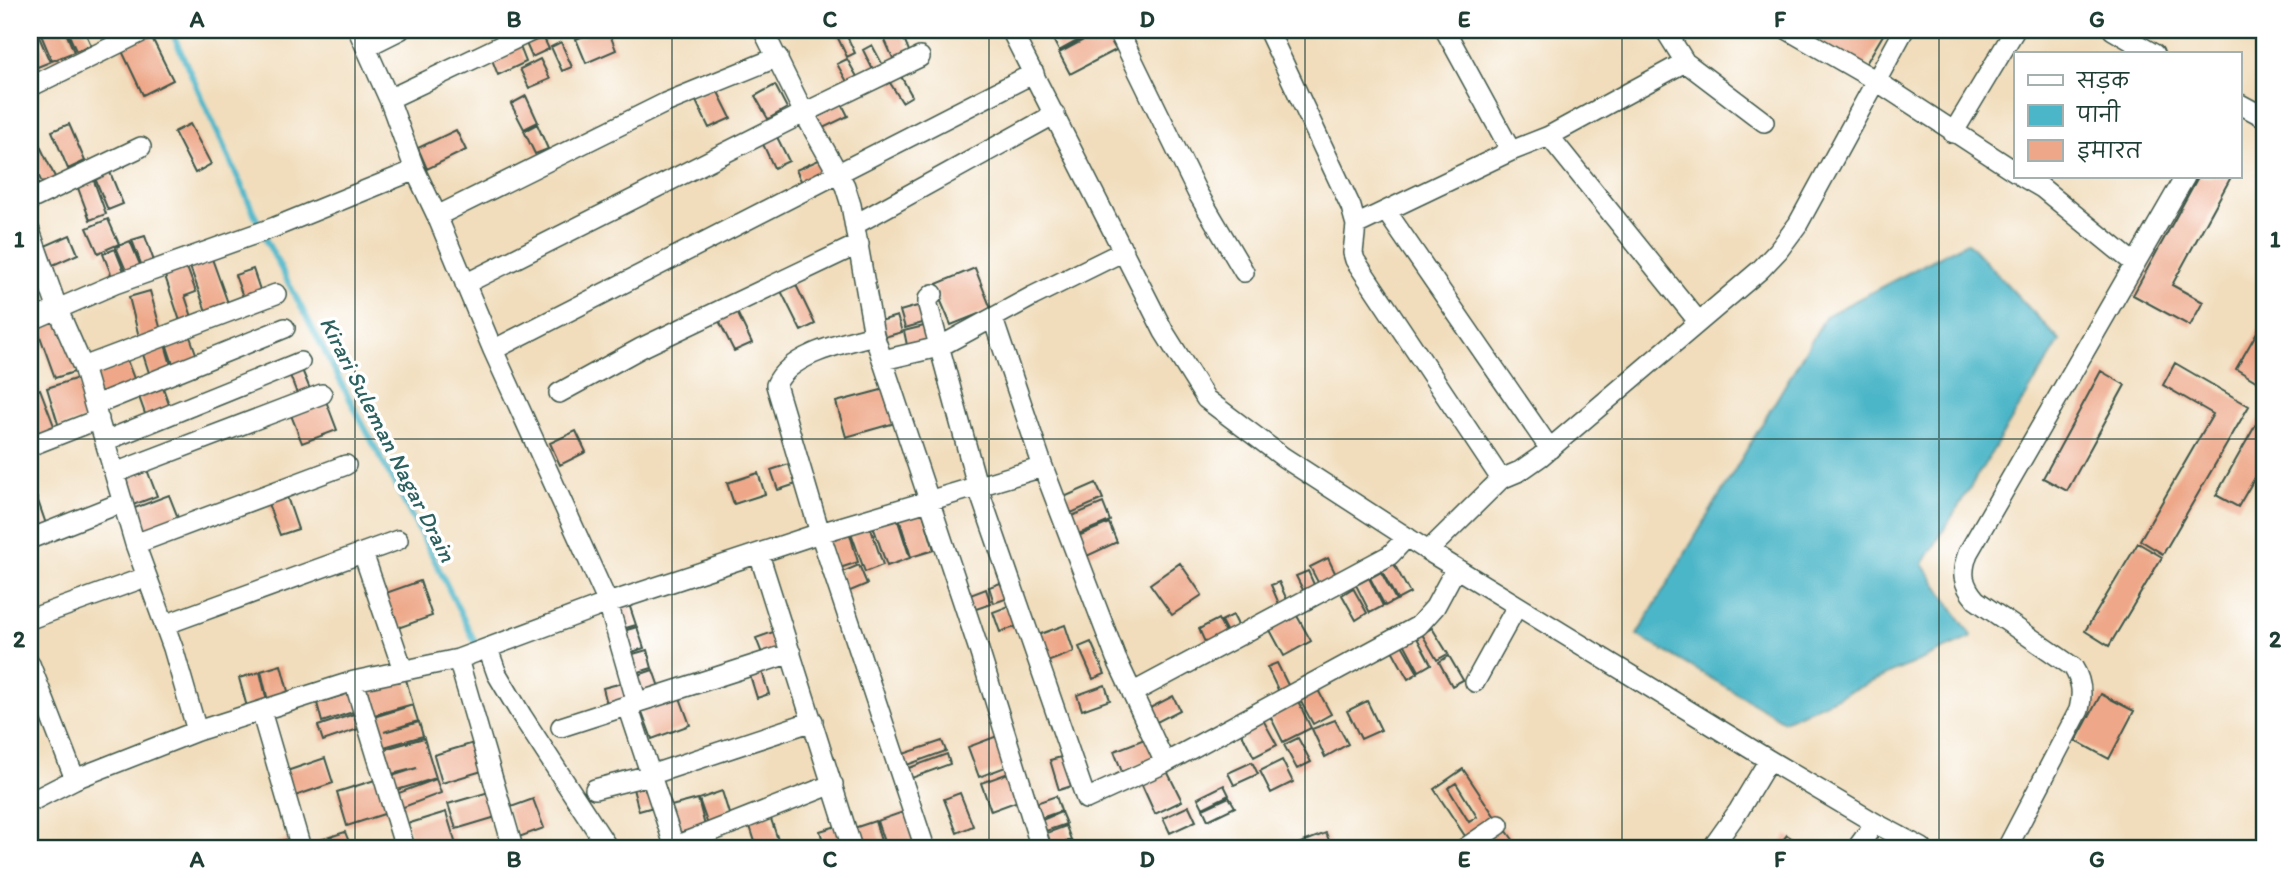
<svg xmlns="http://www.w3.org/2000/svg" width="2294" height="878" viewBox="0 0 2294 878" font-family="Itim,'Playpen Sans Deva',sans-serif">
<rect width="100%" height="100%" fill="#fff"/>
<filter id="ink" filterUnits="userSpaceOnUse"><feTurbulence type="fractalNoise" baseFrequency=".0143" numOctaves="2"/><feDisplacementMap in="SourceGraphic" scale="14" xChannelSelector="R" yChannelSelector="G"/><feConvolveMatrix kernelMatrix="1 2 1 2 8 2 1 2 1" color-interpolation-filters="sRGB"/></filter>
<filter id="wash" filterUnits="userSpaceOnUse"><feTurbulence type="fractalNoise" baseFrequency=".00686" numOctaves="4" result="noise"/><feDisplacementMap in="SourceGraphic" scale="28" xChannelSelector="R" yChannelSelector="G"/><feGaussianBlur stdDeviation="1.57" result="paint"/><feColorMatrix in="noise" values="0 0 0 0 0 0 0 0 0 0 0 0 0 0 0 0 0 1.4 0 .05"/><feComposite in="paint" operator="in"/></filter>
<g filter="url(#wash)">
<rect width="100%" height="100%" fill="#f1ddbc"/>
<path fill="#4bb6c8" stroke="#357a7e" stroke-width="2" d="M1967 242 2060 341 1923 564 1972 637 1784 721 1637 635 1826 316Z"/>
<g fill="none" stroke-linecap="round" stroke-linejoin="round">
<path stroke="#4bb6c8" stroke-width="6" d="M171 30 268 244 433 557 478 648"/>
</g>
<g id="blocks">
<path fill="#eea889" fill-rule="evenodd" d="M30 30H36L50 62 30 70Z
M39 30H65L74 52 52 61Z
M67 30H84L91 45 76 51Z
M493 30H508L512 38 500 44Z
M598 30H608L616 50 586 63 576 39Z
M844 30 855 53 847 57 836 34Z
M878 30H891L892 32 881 37Z
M1048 30H1097L1059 51Z
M1102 30H1105L1116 50 1070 74 1059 53Z
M1800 30H1886L1864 67Z
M901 31 911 56 895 63 884 38Z
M541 32 549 49 532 57 524 39Z
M150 34 173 80 143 95 121 49Z
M561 42 572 67 562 71 551 47Z
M519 44 526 62 498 75 491 57Z
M872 45 885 69 875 74 863 50Z
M540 59 550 79 529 88 520 69Z
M847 59 860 82 850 87 837 64Z
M898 71 912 96 902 102 887 78Z
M775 85 787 108 768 119 755 96Z
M715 86 731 118 709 128 694 97Z
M526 96 538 122 524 129 511 104Z
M841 102 848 116 823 128 816 114Z
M69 124 85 161 68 169 52 131Z
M190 124 211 164 195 173 174 132Z
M537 124 548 149 535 154 524 131Z
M456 130 466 150 427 169 418 148Z
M776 135 789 161 774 168 762 142Z
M37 140 56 179 43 185 30 158V144Z
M821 159 828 176 804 187 796 170Z
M30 163 40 188 30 193Z
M107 165 123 204 108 210 92 171Z
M91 173 106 214 90 220 75 180Z
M2198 177H2231L2172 285 2203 302 2190 326 2133 295Z
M108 219 119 244 98 253 87 228Z
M70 235 78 254 53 265 45 246Z
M145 236 155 264 143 269 132 240Z
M130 241 141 267 127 273 116 247Z
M115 249 125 274 113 279 103 254Z
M211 256 229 306 207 314 189 264Z
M186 265 196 292 185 296 194 323 182 327 164 273Z
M975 268 991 309 951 325 934 285Z
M253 269 263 299 246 305 235 275Z
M795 283 815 324 801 331 781 291Z
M150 291 162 334 140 341 129 297Z
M921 305 926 322 905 328 900 311Z
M735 308 752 343 734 351 717 317Z
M897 316 902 332 881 338 877 322Z
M57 317 77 371 55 378 36 325Z
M2264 320V378L2261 384 2236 369Z
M928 325 931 339 907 345 904 331Z
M188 331 199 362 175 370 165 340Z
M164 341 173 372 151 379 141 348Z
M125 355 136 384 98 399 87 369Z
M2175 363 2249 406 2163 554 2140 540 2213 414 2163 385Z
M300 365 312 394 299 399 288 370Z
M2101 371 2125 385 2067 491 2043 478Z
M78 378 90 418 59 427 47 388Z
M162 385 172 413 148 422 138 394Z
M40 389 56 431 30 441V393Z
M885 389 895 423 846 437 836 402Z
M326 401 337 430 302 443 291 415Z
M2264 410V462L2238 507 2216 495Z
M576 431 586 452 560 465 550 443Z
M789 464 796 484 778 490 771 470Z
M146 467 157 496 133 505 122 475Z
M758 473 765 494 734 504 727 483Z
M1096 483 1103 499 1071 513 1064 497Z
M286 494 298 529 280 535 267 501Z
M169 495 180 523 143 538 132 509Z
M37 498 47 527 30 534V501Z
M1103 503 1110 521 1076 535 1069 517Z
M921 507 934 550 911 557 898 515Z
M896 515 910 558 887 566 872 523Z
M869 523 883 565 865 572 850 530Z
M1109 523 1117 542 1087 556 1078 536Z
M849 531 858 562 837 569 828 538Z
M2138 543 2162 557 2109 646 2085 631Z
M1328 558 1338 579 1321 588 1310 567Z
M1180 563 1202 595 1172 615 1150 584Z
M1394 564 1410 593 1397 600 1382 571Z
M859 565 867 584 848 592 840 573Z
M1308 571 1316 589 1305 594 1296 576Z
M1381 572 1396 600 1385 606 1370 578Z
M1369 578 1383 606 1370 613 1356 585Z
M1009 580 1014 596 994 603 989 587Z
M420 581 432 616 395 629 383 594Z
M1279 582 1287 600 1279 604 1271 585Z
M1353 588 1367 613 1356 620 1342 595Z
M986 589 991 604 970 611 965 597Z
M1017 603 1024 624 1000 632 993 612Z
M629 604 636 625 619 630 613 610Z
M1296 614 1311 641 1284 656 1270 630Z
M1233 615 1242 633 1230 638 1221 621Z
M1218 619 1228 638 1208 649 1199 629Z
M1065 625 1074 652 1042 664 1032 637Z
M637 627 644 648 627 654 620 632Z
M1432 628 1448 654 1437 660 1422 634Z
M776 631 783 648 763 656 756 638Z
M1416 636 1431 664 1419 671 1404 643Z
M1091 642 1105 674 1093 679 1079 647Z
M1401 643 1418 673 1408 679 1391 648Z
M647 650 652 668 632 674 626 656Z
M1449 656 1463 680 1452 686 1439 662Z
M1277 663 1290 689 1280 694 1267 667Z
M281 665 289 695 268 701 261 671Z
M760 665 769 694 757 698 748 669Z
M653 670 660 690 639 698 632 677Z
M260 672 267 701 247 707 239 678Z
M405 676 413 704 374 715 366 687Z
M622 683 628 702 608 708 603 688Z
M1105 685 1110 700 1082 710 1077 695Z
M1318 690 1331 714 1313 724 1300 700Z
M353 692 359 710 322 722 317 703Z
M2101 694 2134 711 2109 759 2076 741Z
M679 695 690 725 652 739 641 709Z
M1173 696 1180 710 1155 723 1148 709Z
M1298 701 1311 728 1283 742 1270 716Z
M1367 701 1381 730 1361 739 1347 711Z
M413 705 418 721 384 732 419 722 423 736 384 747 374 717Z
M360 712 364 727 323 741 318 726Z
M1262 718 1277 745 1254 757 1240 730Z
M1335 720 1348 744 1325 757 1312 729Z
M1000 735 1011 765 979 777 968 747Z
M424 738 436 778 397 790 392 776 417 768 392 774 385 749Z
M1147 738 1155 758 1122 772 1114 751Z
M1298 738 1311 762 1297 769 1284 745Z
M942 741 946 751 904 766 900 755Z
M474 743 482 771 442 783 434 755Z
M947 754 950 764 909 779 906 769Z
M1069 755 1078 784 1059 790 1050 760Z
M325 758 333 783 292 797 284 772Z
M1282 760 1293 782 1271 793 1260 771Z
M1252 762 1258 774 1234 785 1228 773Z
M1463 769 1497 820 1467 839 1434 789ZM1456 783 1477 817 1469 822 1448 788Z
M1167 771 1182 801 1155 814 1141 783Z
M1011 772 1021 800 991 811 981 783Z
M378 779 390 812 347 826 337 792Z
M436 779 441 793 401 808 396 794Z
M650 780 657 806 639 811 632 785Z
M1224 785 1229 795 1203 808 1198 798Z
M722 791 730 817 708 825 699 799Z
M489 792 496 817 456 829 448 804Z
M960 793 973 826 957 833 944 799Z
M1056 796 1061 811 1041 818 1036 803Z
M1229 797 1235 807 1208 820 1203 809Z
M533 799 544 828 519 837 508 808Z
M698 799 705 826 679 833 671 806Z
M1189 806 1196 821 1170 833 1163 818Z
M906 811 916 841 894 848H886L877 821Z
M446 812 457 848H415L407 824Z
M1061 812 1066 824 1046 831 1042 820Z
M769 813 779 843 757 848 748 820Z
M875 821 883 848H854L848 830Z
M840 825 848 848H825L820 831Z
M1066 826 1071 840 1052 847 1047 833Z
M1504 827 1516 844 1510 848H1489L1484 841Z
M345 832 349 842 331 848H306L305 845Z
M1326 833 1332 848H1300L1298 844Z
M1787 835 1805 848H1777Z
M708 837 712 848H685Z
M291 838 295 848H268V846Z
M1072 841 1074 848H1053Z"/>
</g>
</g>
<g filter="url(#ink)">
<use href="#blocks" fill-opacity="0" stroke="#3e5548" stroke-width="2"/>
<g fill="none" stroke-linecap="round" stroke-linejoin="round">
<g stroke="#3e5548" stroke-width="22">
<path id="street" d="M358 30 389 99 415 170 437 216 493 350 608 603 637 703
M763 30 804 113 845 186 851 205 874 335 979 650 1041 848
M1011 30 1164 332 1206 399 1283 457 1428 551 1769 760 1875 823 1922 848
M1118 30 1197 192 1244 272
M1268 30 1351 207 1356 225 1353 253 1355 260 1501 479
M1445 30 1511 151
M1665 30 1685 62 1764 122
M1788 30 1875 80 2016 172
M2113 30 2154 54
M366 47 400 30
M30 87 146 30
M389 99 534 30
M2240 104 2264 117
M1953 133 2015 30
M1549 136 1685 62
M2023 177 2042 188 2135 264
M30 200 141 147
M1386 211 1550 449
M437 216 665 103 778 57
M856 224 1055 114
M1356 225 1511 151 1549 136 1698 321
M30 231 58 310 83 367 135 544 173 648 197 731
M465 284 804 113 920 57
M933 294 928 299V305L977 485 1086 799 1165 763 1418 626 1435 607 1456 568
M993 319 1043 467 1116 658 1165 763
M30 321 115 284 275 227 415 170
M874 335C844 343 789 354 776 385L820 533 925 848
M493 350 1034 73
M883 360 939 347 1033 296 1124 251
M83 367 276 294
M559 393 641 348 859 244
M95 405 285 328
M105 441 300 362
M30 446 99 419
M115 473 322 394
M30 539 123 502
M135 544 346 465
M1428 551 1501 479 1520 471 1540 457 1760 270 1778 251 1798 224 1904 30
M363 553 403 670
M759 554 852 848
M30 619 146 577
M164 625 398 540
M488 649 497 674 522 716 608 848
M458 659 513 848
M30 664 75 779
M354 681 405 848
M1475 682 1517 606
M1132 693 1390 555 1407 537
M628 706 675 848
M261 711 301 848
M561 727 791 653
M595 789 650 775 813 721
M30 802 75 779 197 731 354 681 458 659 608 603 820 533 1043 467
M675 846 833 784
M1465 848 1499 825
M1712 848 1739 810 1769 760
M1857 848 1875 823
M2007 848 2079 710C2083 694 2082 681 2073 667L1976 600C1962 584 1961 572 1968 553L2185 177"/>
</g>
<use href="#street" stroke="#fff" stroke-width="19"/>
</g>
</g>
<path fill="none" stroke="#1f3d34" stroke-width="2" stroke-opacity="0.55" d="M355 30V848M672 30V848M989 30V848M1305 30V848M1622 30V848M1939 30V848M30 439H2264"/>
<g text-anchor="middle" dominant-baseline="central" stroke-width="7" stroke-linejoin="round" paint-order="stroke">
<g font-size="23" font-style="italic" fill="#2c6160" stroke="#fff">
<text transform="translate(388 439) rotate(63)">Kirari Suleman Nagar Drain</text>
</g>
</g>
<rect width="2294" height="878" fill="none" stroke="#fff" stroke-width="77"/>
<rect x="2014" y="52" width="228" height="126" fill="#ffffff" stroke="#a5b1ae" stroke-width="2"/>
<rect x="2028" y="75" width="35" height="10" fill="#ffffff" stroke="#a5b1ae" stroke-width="2"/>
<text x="2077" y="88" font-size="21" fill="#1f3d34">सड़क</text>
<rect x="2028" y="105" width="35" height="21" fill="#4bb6c8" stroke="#a5b1ae" stroke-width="2"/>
<text x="2077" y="122" font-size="21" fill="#1f3d34">पानी</text>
<rect x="2028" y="140" width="35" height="21" fill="#eea889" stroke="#a5b1ae" stroke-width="2"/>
<text x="2077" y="158" font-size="21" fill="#1f3d34">इमारत</text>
<rect x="38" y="38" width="2218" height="802" fill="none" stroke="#1f3d34" stroke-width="2.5"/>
<g font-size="23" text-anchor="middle" font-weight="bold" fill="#1f3d34">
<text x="197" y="27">A</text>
<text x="514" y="27">B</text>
<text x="830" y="27">C</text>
<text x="1147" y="27">D</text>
<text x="1464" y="27">E</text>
<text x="1780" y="27">F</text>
<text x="2097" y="27">G</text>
<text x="19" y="247">1</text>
<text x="2275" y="247">1</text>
<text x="19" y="647">2</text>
<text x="2275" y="647">2</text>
<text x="197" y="867">A</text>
<text x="514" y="867">B</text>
<text x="830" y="867">C</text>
<text x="1147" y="867">D</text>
<text x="1464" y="867">E</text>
<text x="1780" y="867">F</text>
<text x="2097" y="867">G</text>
</g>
</svg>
